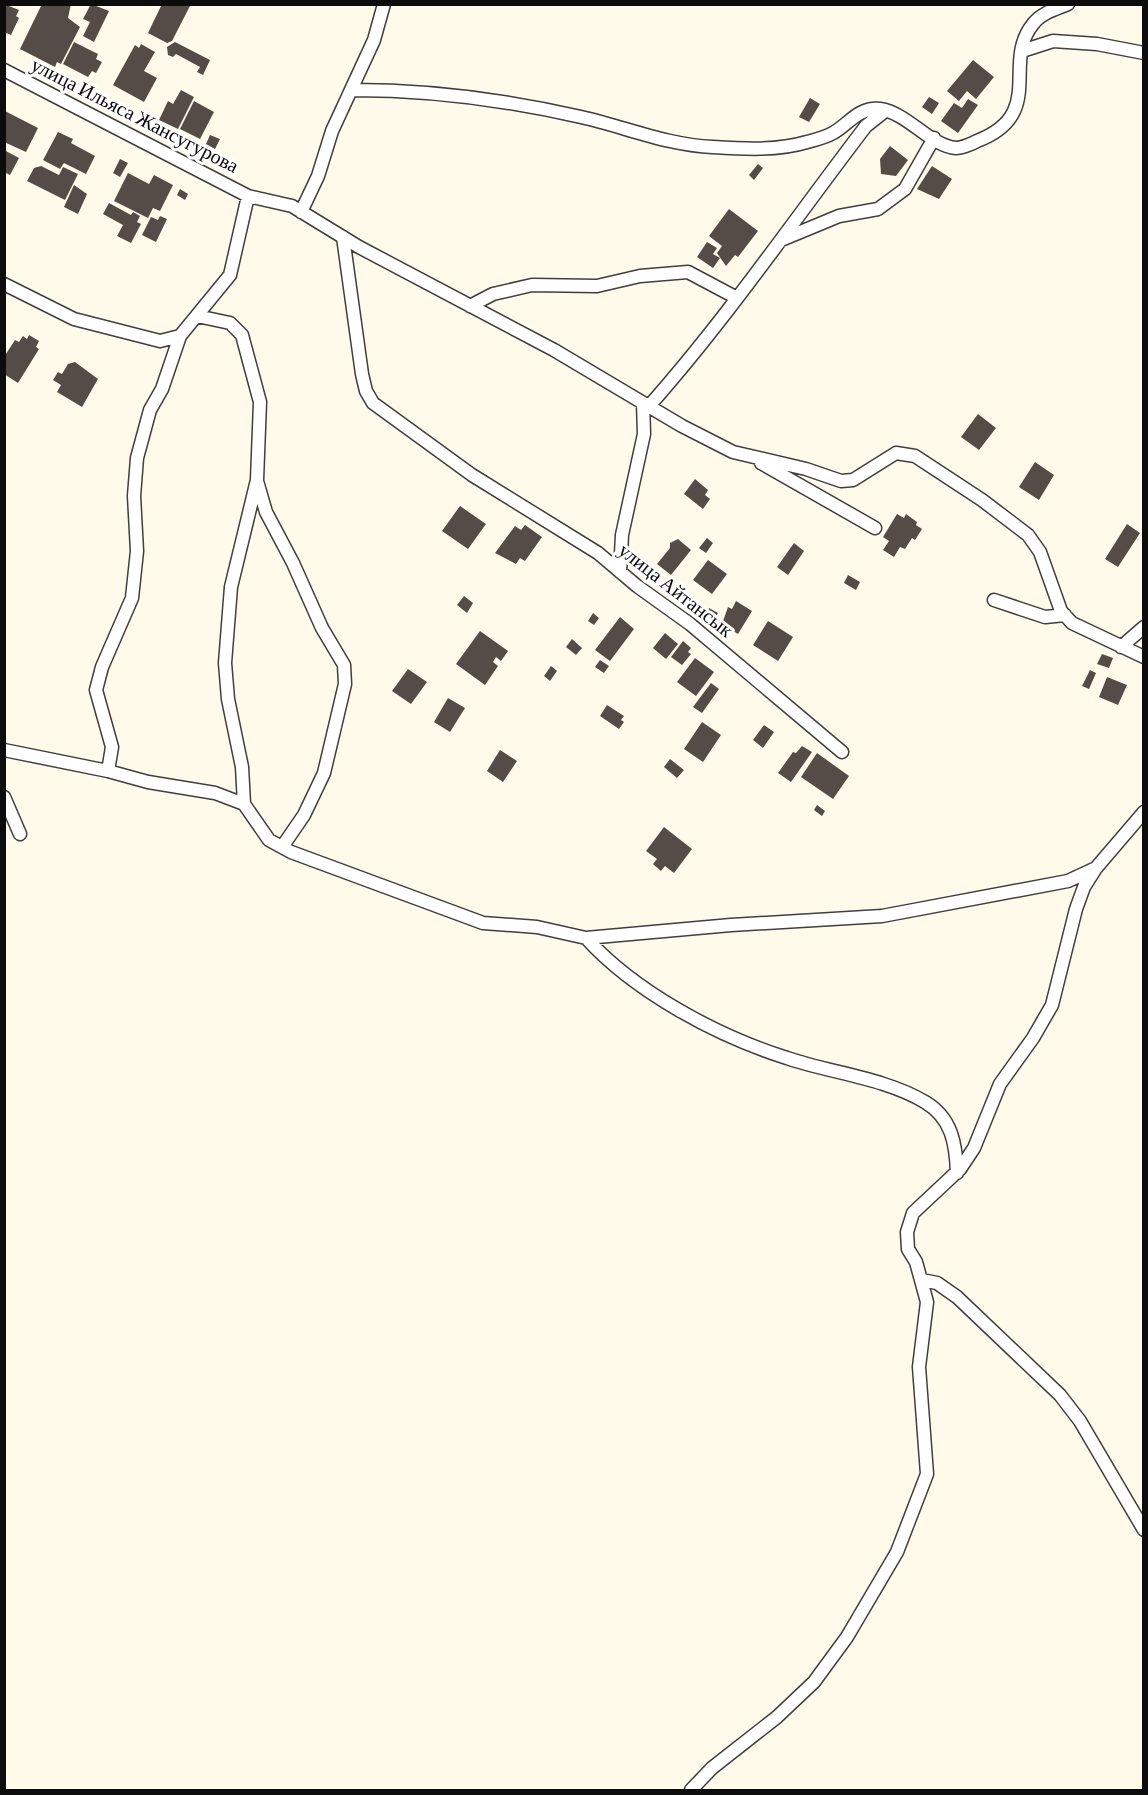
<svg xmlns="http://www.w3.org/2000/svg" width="1148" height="1795" viewBox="0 0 1148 1795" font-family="'Crimson Pro',serif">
<rect width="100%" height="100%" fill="#fffaea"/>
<path fill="#554c47" d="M4 4 19 10 16 16 19 18 11 35 4 32Z
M42 4H71L68 18 80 27 61 64 57 62 55 67 20 49Z
M91 4 109 11 94 42 83 36 90 22 83 19Z
M162 4H191L172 41 167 43 148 33Z
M74 42 98 54 96 59 102 62 96 73 92 71 88 77 63 64Z
M175 42 210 60 203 75 197 72 200 67 176 54 173 57 168 55 167 47Z
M141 44 155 52 144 71 157 78 144 102 113 85 135 45 139 48Z
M973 60 994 77 976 99 967 91 959 101 947 91Z
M181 90 194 97 178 129 159 120 168 101 173 104Z
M929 97 939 103 932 114 922 107Z
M810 98 820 104 809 122 799 117Z
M968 99 978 105 958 133 941 121 954 103 962 108Z
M194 101 214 112 200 139 180 129Z
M5 111 38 128 26 152 4 142Z
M58 132 73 139 71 143 95 156 86 174 64 163 60 169 43 160Z
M210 135 220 139 215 149 206 144Z
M890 146 908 160 896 176 881 174 880 159Z
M4 150 19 158 10 175 4 172Z
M120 159 128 163 120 177 113 173Z
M758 164 763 168 754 180 749 175Z
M41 166 59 175 63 167 78 174 65 200 27 181 34 168Z
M932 166 952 179 939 199 917 189Z
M128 173 149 184 154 175 173 185 160 211 153 208 148 218 114 201Z
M74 185 87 194 78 214 64 207Z
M180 189 188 194 185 200 177 195Z
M109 203 131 215 133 212 140 216 137 222 141 224 131 243 117 236 123 225 103 214Z
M729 209 758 231 738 257 735 255 726 266 717 253 722 246 709 236Z
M160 216 167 219 156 242 142 235 151 217 158 220Z
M707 242 717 248 713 254 720 258 713 268 697 257Z
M29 335 39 341 36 347 39 349 18 383 4 374V357L15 340 19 342 23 336 27 339Z
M75 362 98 379 82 407 57 392 61 385 53 380 58 372 62 374 68 364Z
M978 414 996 428 979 450 961 437Z
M1035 462 1054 475 1039 500 1019 487Z
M695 479 708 490 705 495 710 499 703 509 684 494Z
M460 506 486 524 468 549 442 531Z
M897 514 904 518 906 514 917 522 916 525 922 529 915 540 912 538 905 549 900 547 894 557 883 550 889 541 883 537Z
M1127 524 1140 533 1118 567 1105 559Z
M525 525 542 537 525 561 520 558 516 564 495 553 515 526 521 530Z
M707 538 713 543 706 553 699 548Z
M678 539 691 550 671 575 657 564 670 548V543Z
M794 543 804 551 788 575 777 567Z
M708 560 727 574 712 594 693 580Z
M848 575 860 582 856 590 844 583Z
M464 596 473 603 467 613 457 605Z
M736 601 752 611 738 634 722 624 728 607 732 609Z
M709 608 718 613 714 619 706 614Z
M593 613 599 618 594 625 588 621Z
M620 617 634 629 610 661 595 650Z
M768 621 793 637 778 661 753 645Z
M480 631 508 651 501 661 496 657 493 662 498 666 485 685 456 664Z
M665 633 678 644 666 659 653 648Z
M572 639 582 648 576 655 566 647Z
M683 641 691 648 688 652 691 654 682 665 671 657Z
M1102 654 1113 658 1109 668 1097 664Z
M695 658 714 672 696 696 677 682Z
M600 660 609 666 604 673 595 667Z
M551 666 557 671 550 681 544 676Z
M408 669 427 682 411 704 392 691Z
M1090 670 1096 673 1089 689 1082 686Z
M1107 677 1127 685 1118 705 1099 697Z
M711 683 719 689 702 713 693 707Z
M448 698 465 708 450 732 434 722Z
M607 705 624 716 621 720 624 722 619 729 600 716Z
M702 722 721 735 703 762 684 749Z
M764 725 774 732 763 748 753 740Z
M802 746 812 752 791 782 778 773 793 752 796 753Z
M500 750 517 761 503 782 487 771Z
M817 753 849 776 833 799 801 777Z
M670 759 684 770 677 778 664 767Z
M817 805 825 811 822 816 814 810Z
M664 827 692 849 674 873 665 866 661 871 653 864 657 859 646 851Z"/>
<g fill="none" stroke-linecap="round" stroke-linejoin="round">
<g stroke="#3f3f3f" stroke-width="15">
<path id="minor" d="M1022 51 1053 41 1097 44 1144 53
M4 70 248 196 292 206 359 247 554 350 682 426 733 452 806 469 841 481 853 480 896 453 915 456 982 500 1028 535 1040 552 1061 611 1072 623 1144 657
M353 90C429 90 507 100 581 117 626 127 666 145 713 147 744 149 777 151 807 142 815 140 826 137 833 133 849 124 858 107 880 109 908 113 930 146 956 148 961 148 972 144 977 141 1047 114 1001 63 1033 24 1041 13 1056 9 1068 4
M301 212 318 176 332 131 374 40 384 4
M343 237 362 374 366 391 373 403 472 475 598 553 637 586 690 624 842 752
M781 240 839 216 878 209 905 189 934 138
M4 284 74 319 160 341 180 336
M470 306 493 294 532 285 597 286 640 276 688 272 737 298
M197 316 230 323 242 335 260 402 257 480 231 587 225 663 228 699 242 767 244 804
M649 406C727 318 794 220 866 126L885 111
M761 463 875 528
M257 481 266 512 293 563 322 628 344 665 345 684 324 773 304 815 282 847
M620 572 622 535 644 434 643 403
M994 600 1045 617 1065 615
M1121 647 1144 627
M4 750 108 771 148 782 215 793 244 804 269 840 291 852 483 923 537 927 586 938 731 925 882 916 1068 881 1096 868
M108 771 112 747 96 690 102 667 132 598 137 551 134 496 137 458 150 410 162 389 180 336 230 275 248 196
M4 797 20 834
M586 938C635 992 717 1036 787 1058 831 1073 885 1078 925 1102 952 1118 956 1144 957 1173
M922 1280 937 1283 957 1297 1060 1395 1080 1421 1144 1530
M691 1790 712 1768 777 1717 814 1682 847 1637 897 1552 927 1474 919 1367 927 1302 916 1262 908 1249 907 1232 913 1213 960 1169 974 1148 1000 1084 1033 1038 1052 1005 1076 909 1084 887 1096 868 1144 812"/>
</g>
<use href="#minor" stroke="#fff" stroke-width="12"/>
</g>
<g text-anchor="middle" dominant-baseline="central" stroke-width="6" stroke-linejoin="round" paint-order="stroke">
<g font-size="20" fill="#0c0c0c" stroke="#fff">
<text transform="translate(135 115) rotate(27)">улица Ильяса Жансугурова</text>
<text transform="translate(676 590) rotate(38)">улица Айтансык</text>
</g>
</g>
<rect width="1148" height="1795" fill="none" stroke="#0c0c0c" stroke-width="12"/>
</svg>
